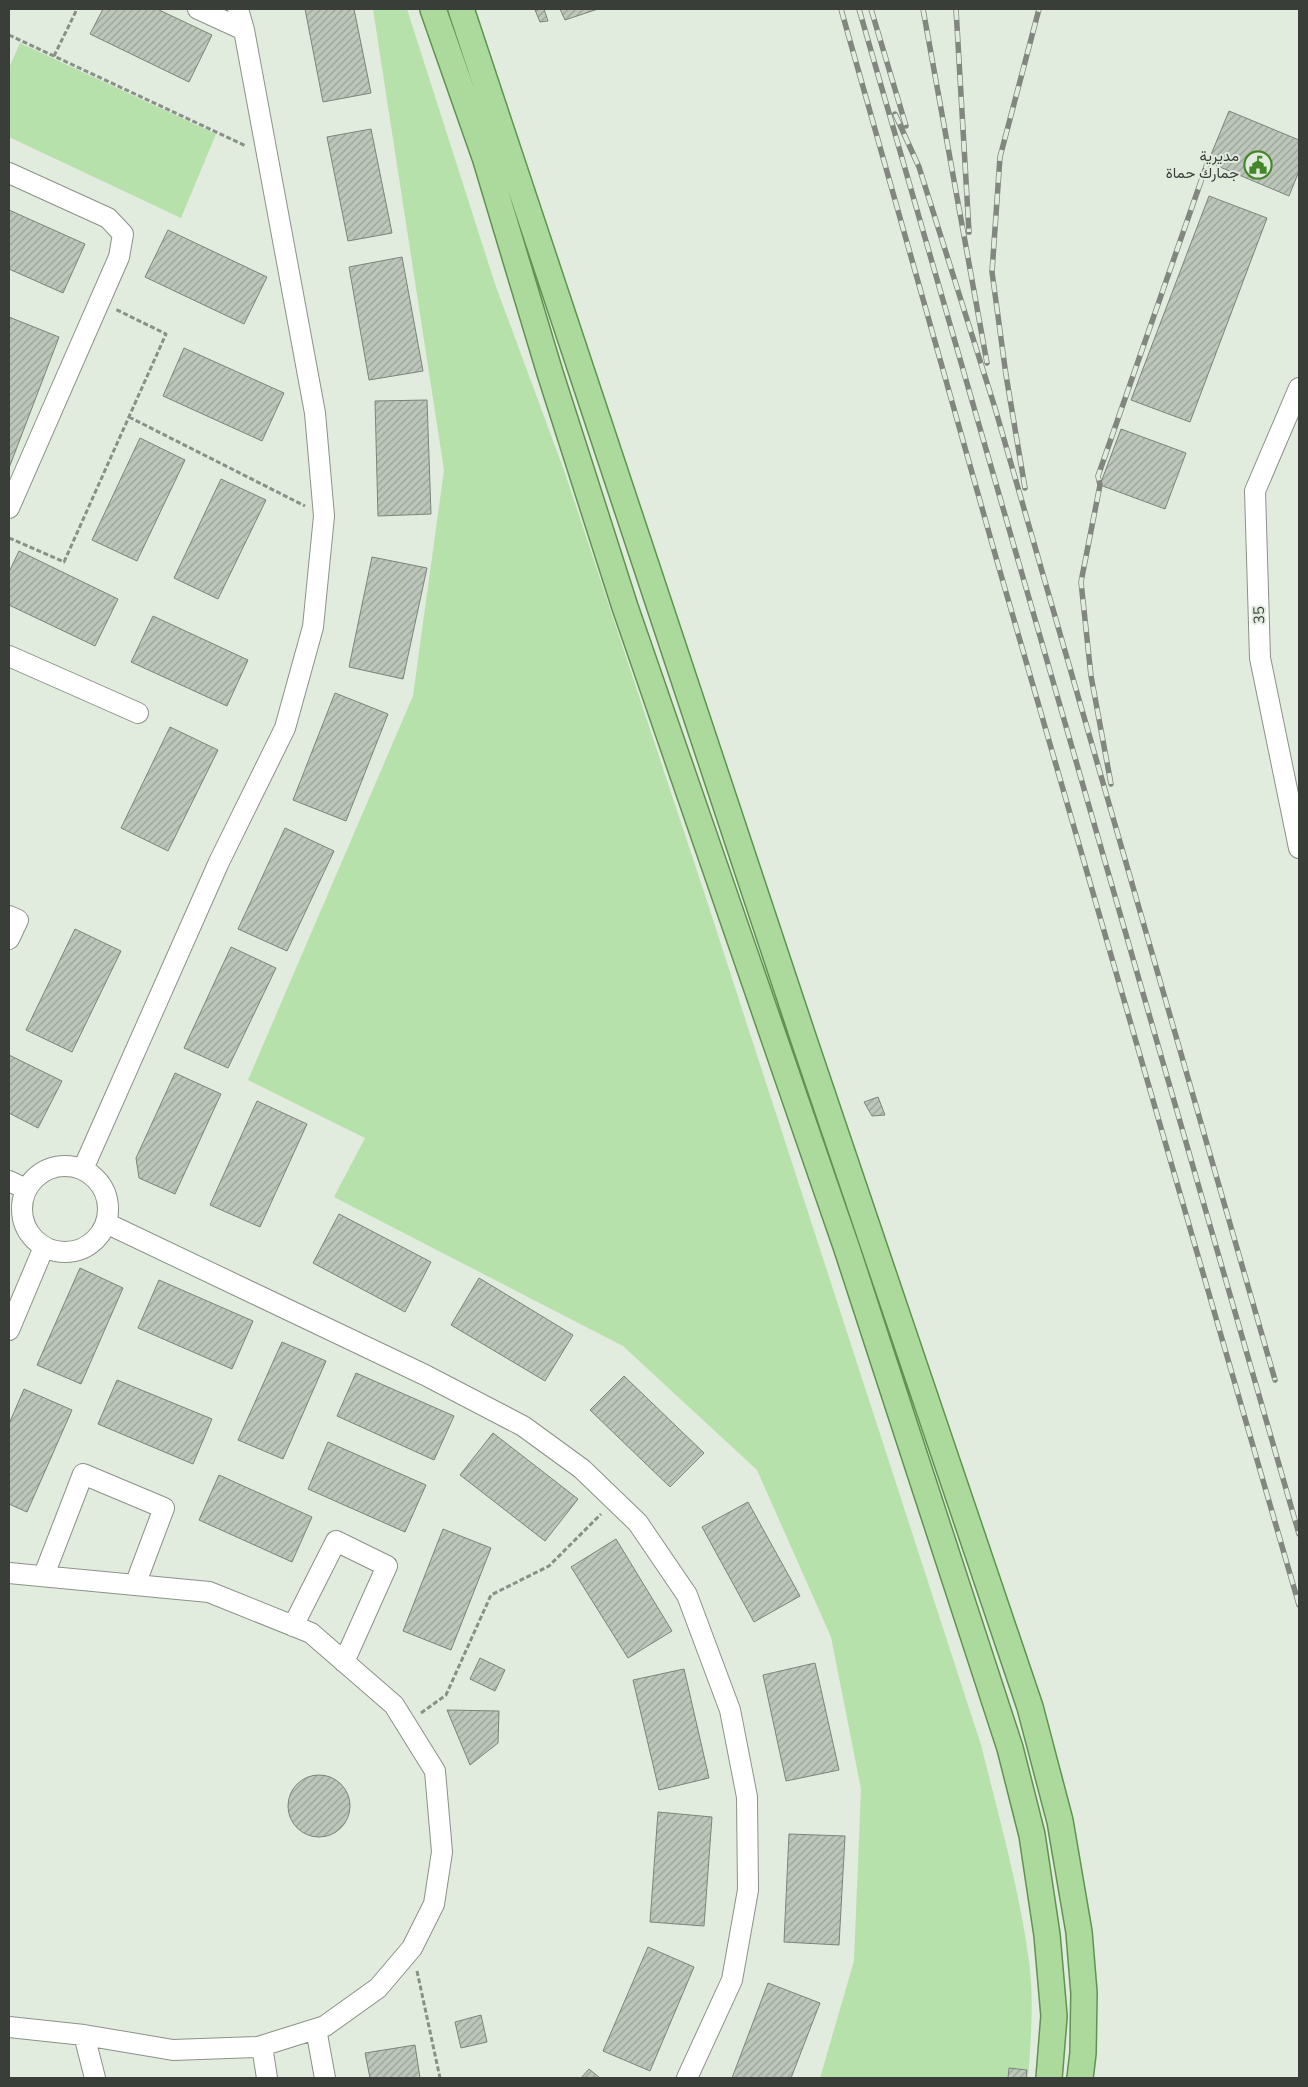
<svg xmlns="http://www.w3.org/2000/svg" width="1308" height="2087" viewBox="0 0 1308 2087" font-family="'Nunito Sans',Vazirmatn,sans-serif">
<defs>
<pattern id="building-hatch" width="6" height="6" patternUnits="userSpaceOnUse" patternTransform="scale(1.25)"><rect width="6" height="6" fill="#bdc6ba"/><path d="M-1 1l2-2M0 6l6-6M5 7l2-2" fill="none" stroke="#9ba298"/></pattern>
</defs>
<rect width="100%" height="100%" fill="#e1ebde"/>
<path fill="#b7e1aa" d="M373 9H407L495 284 565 473 705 895 981 1745C999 1817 1019 1888 1029 1961 1034 1999 1031 2040 1028 2078H820L854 1961 861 1789 831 1637 757 1470 623 1346 334 1197 365 1138 248 1080 413 696 444 470Z
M20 43 216 134 181 218 9 137V68Z"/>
<path fill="url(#building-hatch)" stroke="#7c857a" d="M103 9H157L212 35 189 82 90 34Z
M305 9H354L371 93 323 102Z
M544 9 548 21 540 22 535 10Z
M560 9H598L565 20Z
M1229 111 1299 140V171L1289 196 1208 162Z
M371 129 392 233 348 241 327 137Z
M1209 196 1267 218 1190 422 1131 400Z
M9 210 85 244 63 293 9 269Z
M168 230 267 277 244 324 145 277Z
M402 257 423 371 369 380 349 267Z
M9 317 59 337 9 468Z
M184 348 284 393 262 441 163 396Z
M427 400 431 514 378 516 375 401Z
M1121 429 1186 453 1165 509 1100 485Z
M140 438 185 460 137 561 92 540Z
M221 479 266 500 218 599 174 578Z
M19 551 118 599 95 646 9 605V572Z
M372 557 427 568 403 679 349 667Z
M153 616 248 660 227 706 131 662Z
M335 693 388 714 346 821 293 800Z
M170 727 218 750 168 851 121 828Z
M285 828 334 851 287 951 238 929Z
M75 929 121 951 72 1052 26 1030Z
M231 947 276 968 228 1068 184 1048Z
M9 1055 62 1081 38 1128 9 1113Z
M175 1073 221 1094 175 1194 139 1178 136 1158Z
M878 1097 885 1115 872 1116 864 1102Z
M257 1101 307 1124 260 1227 210 1205Z
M339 1214 431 1262 405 1312 313 1263Z
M80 1268 123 1288 81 1384 37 1365Z
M479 1278 573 1335 545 1381 451 1325Z
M159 1280 253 1321 232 1369 138 1328Z
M282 1342 326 1361 283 1459 238 1440Z
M356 1373 454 1416 434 1460 337 1416Z
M624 1376 704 1453 670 1487 590 1410Z
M117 1380 212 1419 193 1464 98 1424Z
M24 1389 72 1410 27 1512 9 1504V1424Z
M493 1433 578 1499 545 1541 460 1475Z
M328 1442 426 1485 405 1532 308 1489Z
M219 1475 312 1517 292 1562 199 1520Z
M748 1502 800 1596 754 1622 702 1527Z
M443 1529 491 1548 451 1650 403 1631Z
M616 1539 672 1631 628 1658 571 1567Z
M480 1658 505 1670 495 1691 470 1679Z
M815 1663 839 1770 786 1781 763 1675Z
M684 1669 709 1778 659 1790 633 1680Z
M447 1710 499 1711 498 1743 470 1765Z
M288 1806a31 31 0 1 1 62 0a31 31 0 1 1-62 0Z
M658 1812 712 1817 704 1926 650 1922Z
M789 1834 845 1836 839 1945 784 1942Z
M648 1947 694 1967 650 2071 603 2051Z
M768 1983 820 2003 791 2078H732Z
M481 2015 487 2042 461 2048 455 2022Z
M415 2045 420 2078H370L365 2053Z
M1009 2068 1027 2070 1026 2078H1008Z
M589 2069 600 2078H581Z"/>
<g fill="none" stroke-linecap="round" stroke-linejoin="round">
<g stroke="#8a9387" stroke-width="22">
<path id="minor" d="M198 9 244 30
M9 173 108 218 123 234 119 257 9 508
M1299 388 1255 491 1260 658 1299 848
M9 656 138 713
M9 916 18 920 9 939
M22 1209a43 43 0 1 1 86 0a43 43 0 1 1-86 0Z
M83 1169 219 862 285 728 313 627 324 516 315 413 244 30 238 9
M9 1181 26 1189
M106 1223 425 1375 523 1426 582 1469 638 1523 687 1595 730 1710 747 1797 748 1890 732 1980 687 2078
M9 1330 44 1247
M9 1573 209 1592 311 1633 394 1705 435 1771 442 1852 434 1904 412 1948 378 1988 325 2026 258 2047 173 2050 84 2035 9 2027
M44 1575 83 1474 164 1508 135 1585
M293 1626 336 1541 387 1566 344 1662
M316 2029 325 2078
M84 2035 95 2078
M262 2046 267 2078"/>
</g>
<g stroke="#609350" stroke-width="28">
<path id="major" d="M433 9 485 157 550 373 625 607 847 1249 1010 1748 1032 1835 1047 1935 1054 2016 1049 2078
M461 9 805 1043 1030 1707 1060 1821 1079 1932 1084 1993 1083 2053 1080 2078"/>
</g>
<path stroke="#899087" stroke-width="3" stroke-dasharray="5 2.5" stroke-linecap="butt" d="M9 35 246 146
M54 56 77 9
M129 417 305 506
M9 538 64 562 166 334 115 309
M421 1713 446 1695 491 1595 549 1566 601 1514
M417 1971 440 2078"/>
<use href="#minor" stroke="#fff" stroke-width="20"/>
<use href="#major" stroke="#acda9d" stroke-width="25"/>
<g stroke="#81877f" stroke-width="5.5">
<path id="rail" d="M841 9 997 561 1299 1605
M859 9 1299 1534
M871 9 906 126
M923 9 987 363
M956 9 969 232
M895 114 919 167 995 408 1275 1380
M1025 488 1006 375 992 272 1000 157 1039 9
M1111 784 1091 676 1081 582 1100 485 1098 476 1207 164"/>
</g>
<use href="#rail" stroke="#e1ebde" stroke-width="4" stroke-dasharray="11" stroke-linecap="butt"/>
</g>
<defs>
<g id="civic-ring" transform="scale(1.4375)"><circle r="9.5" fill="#e1ebde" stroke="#44872b" stroke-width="1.5"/><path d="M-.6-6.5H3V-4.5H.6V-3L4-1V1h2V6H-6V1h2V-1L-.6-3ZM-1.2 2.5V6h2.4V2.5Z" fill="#44872b"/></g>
</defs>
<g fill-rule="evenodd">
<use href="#civic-ring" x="1258" y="165"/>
</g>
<g text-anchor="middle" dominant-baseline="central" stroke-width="4" stroke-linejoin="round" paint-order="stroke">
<g font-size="15" fill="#3a3e39" stroke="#e1ebde" text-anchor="end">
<text x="1239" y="156">مديرية<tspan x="1239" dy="17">جمارك حماة</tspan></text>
</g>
<g font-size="15" fill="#3a3e39" stroke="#e1ebde">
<text transform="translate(1259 615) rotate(-91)">35</text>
</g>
</g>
<rect width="1308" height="2087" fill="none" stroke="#3a3e39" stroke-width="20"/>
</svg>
